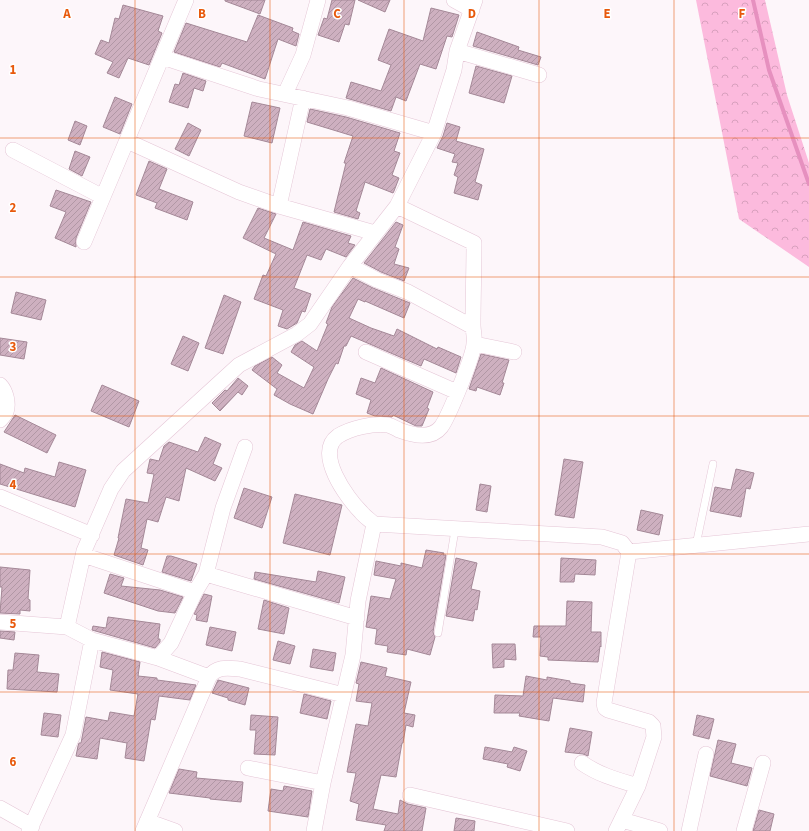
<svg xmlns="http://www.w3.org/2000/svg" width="809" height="831" viewBox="0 0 809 831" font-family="'Source Sans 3',sans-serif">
<defs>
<pattern id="forest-crowns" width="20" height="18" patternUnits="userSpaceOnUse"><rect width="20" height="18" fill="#fcbadd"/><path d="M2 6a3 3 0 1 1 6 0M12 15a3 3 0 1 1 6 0" fill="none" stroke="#d8a0be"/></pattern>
<pattern id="building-hatch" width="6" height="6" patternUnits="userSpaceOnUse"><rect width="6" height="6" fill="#ceb0c0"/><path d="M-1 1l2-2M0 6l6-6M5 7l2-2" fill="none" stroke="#b197a5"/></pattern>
</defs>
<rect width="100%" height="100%" fill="#fdf6fa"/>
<path fill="url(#forest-crowns)" d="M696 0H765L787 95 809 163V267L739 219Z"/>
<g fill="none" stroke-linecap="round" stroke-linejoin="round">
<path stroke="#e690bf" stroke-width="4" d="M753 0 769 70 809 184"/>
</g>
<path fill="url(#building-hatch)" stroke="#a48897" d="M225 0H265L260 14 225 1Z
M332 0H355L349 25 345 24 339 42 318 35 324 18 327 19Z
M358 0H390L385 12Z
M123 5 163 16 158 31 162 33 149 65 128 58 119 78 107 73 113 62 95 54 101 40 109 43 115 18 119 19Z
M431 8 459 15 452 37 447 36 436 69 420 64 406 101 396 97 391 111 346 98 351 82 381 91 391 65 378 60 389 29 423 41Z
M258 15 293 28 292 31 299 34 296 46 278 39 265 79 222 63 220 67 174 52 186 23 247 42Z
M477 32 519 47 518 50 541 57 538 65 473 46Z
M476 66 512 76 504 103 469 93Z
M183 73 206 81 203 91 194 88 188 108 169 102 175 84 179 85Z
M115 97 132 104 120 134 103 127Z
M252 102 280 108 272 143 244 136Z
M310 109 346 117 400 133 394 151 400 153 392 175 399 178 394 191 393 193 365 182 356 211 360 213 358 219 334 212 346 163H344L353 136 307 122Z
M75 121 87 126 80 145 68 140Z
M188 123 201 130 189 156 175 149Z
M447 123 460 127 456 141 484 149 475 182 482 185 478 200 454 193 458 177 454 175 458 163 452 162 455 154 437 148 443 136Z
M75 151 90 157 82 176 69 169Z
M149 161 167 169 159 189 193 202 187 220 155 208 157 203 136 195Z
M56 190 91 202 76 238V247L55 238 66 212 50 206Z
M258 208 276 214 264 238 293 250 303 222 351 236 348 243 355 245 346 257 326 249 321 260 307 255 294 288 311 294 305 312 302 311 297 323 287 329 278 326 283 310 254 299 263 275 266 276 276 254 243 238Z
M396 222 403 225 395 247 399 249 394 264 409 268 404 281 381 272 364 263Z
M353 278 373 288 410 303 404 318 365 301V302L358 299 349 318 371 328 394 336 397 329 437 349 438 347 461 357 456 373 424 359 421 366 351 336 346 346H344L338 364 336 363 328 379 313 414 290 404 274 395 277 389 252 370 255 366 272 357 282 365 277 373 304 388 314 367 291 352 295 345 302 341 317 351 328 324 326 323 332 307Z
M16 292 46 300 41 320 11 313Z
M224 295 241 302 223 354 205 348Z
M183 336 199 343 188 371 171 364Z
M0 338 27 342 24 359 0 355Z
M481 354 509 360 502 383H504L500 395 477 387 476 391 469 389Z
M381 368 433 392 427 408 429 409 422 426H416L393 415 392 417 375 416 367 413 371 400 356 394 361 378 375 383Z
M238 378 248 386 242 395 238 392 220 411 212 403 225 390 227 391Z
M102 385 139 401 129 427 91 411Z
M15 415 56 435 47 453 4 432Z
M205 437 221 444 213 464 222 468 215 481 186 468 179 501 166 497 158 522 147 519 141 548 148 550 143 565 114 555 119 538H118L126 499 148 503 154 474 147 473 150 459 159 461 164 446 169 442 198 452Z
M564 459 583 462 574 518 555 515Z
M59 462 86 470 75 507 0 484V464L24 473 25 468 55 477Z
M736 469 754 473 750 489 746 488 741 517 710 511 715 487 731 490Z
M480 484 491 486 487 512 476 510Z
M244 488 272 497 262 528 234 518Z
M295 494 342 505 330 555 283 543Z
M641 510 663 515 659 535 637 530Z
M426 550 444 553 443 555H446L433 632 435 637 430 655 407 649 406 655 387 652 388 646 375 644 377 629 366 627 371 596 390 599 396 579 374 575 376 561 401 566V563L422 568Z
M167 556H171L197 564 191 581 162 572Z
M456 558 477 563 471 589 480 591 477 610 475 609 473 621 446 616Z
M561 558 596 560 595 575 575 574 574 582H560Z
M0 567 30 570 28 599 30 600V611L20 610V614L0 613 2 587H0Z
M318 571 345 577 339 603 254 579 255 572 316 582Z
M110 574 124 578 121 586 160 590 183 597 175 613 158 611 104 593Z
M204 594 212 596 207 622 196 620 197 615 194 614Z
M264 600 289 608 284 634 258 629Z
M567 601 592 602 591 632H601V647L600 646 598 662 548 660V657L540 656 541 637H533L534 626H566Z
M108 617 160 624 158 639H160V642L155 648 92 630 93 626 106 628Z
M210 627 236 632 232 651 206 645Z
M0 631 15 632 14 640 0 638Z
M278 641 295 646 290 664 273 660Z
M492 644H515L516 660 504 659V667L493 668Z
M313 649 336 653 333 671 310 667Z
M102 652 140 662 138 676 157 678V680L196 685 190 700 159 696 155 720 151 719 144 761 125 758 127 743 100 738 97 759 76 756 78 746 79 743H81L86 717 108 721 110 712 134 716 138 694 110 690 113 670 100 667Z
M15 653 39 655 37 672 59 674 57 692 7 689 8 670H13Z
M361 662 387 668 385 676 411 682 404 713 415 715 413 727 406 725 403 743H402L396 777 381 775 373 809 398 814 400 800 408 804 426 808 422 831H384L386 825 356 820 359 804 350 801 356 773 347 772 356 724 368 726 372 703 356 701 359 684 356 683Z
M526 676 547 680V677L570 681V683L585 685 583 702 553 698 549 721 519 716 520 713H494L495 695 523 696Z
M218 680 249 688 245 705 228 700V698L212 693Z
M304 694 331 701 327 719 300 713Z
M44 713 61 715 58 737 41 735Z
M251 715 278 717 275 755 254 754 256 730H250Z
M697 715 714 719 709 739 693 735Z
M570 728 592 732 588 756 583 754 565 752Z
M718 740 736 744 731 763 752 768 747 786 710 776Z
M485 747 512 752 514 747 527 751 520 771 507 767 508 764 483 759Z
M179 769 197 772 196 778 243 782 241 802 210 799V798L169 793Z
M284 786 312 791 308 817 268 811 271 789 283 791Z
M759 810 774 814 770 831H753Z
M456 818 475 821 474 831H454Z"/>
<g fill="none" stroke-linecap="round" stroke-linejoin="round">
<g stroke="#e5c6d6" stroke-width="8">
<path id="service" d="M696 545 713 464
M438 633 455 530"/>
</g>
<g stroke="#e5c6d6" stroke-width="16">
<path id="minor" d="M454 0 472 10
M457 51 539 75
M162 57 259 89 348 108 434 133
M285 94 303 55 318 0
M127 141 239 192 279 206 375 233
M13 150 103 197
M279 206 303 98
M397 206 474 243C474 270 473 298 473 325 473 331 475 337 474 343 474 355 448 418 441 427 431 440 412 435 399 430 395 428 392 426 388 425 373 423 351 428 338 436 314 453 347 498 361 512 365 517 370 520 374 524L602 537 622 543 629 552 604 703 605 708 608 710 649 722 653 726 654 737 638 786 616 831
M84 242 186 0
M350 266 377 280 408 292 473 327
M475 344 514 352
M366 352 457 392
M0 385C6 391 9 404 6 412 5 415 2 418 0 420
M0 497 92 535
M629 552 809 534
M83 555 195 592
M206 574 357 618
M0 622 67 627
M92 640 158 658 171 643 195 592 206 574 223 508 245 447
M158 658 209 677
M582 763C599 775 618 780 638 786
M248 768 323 783
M410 795 567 831
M0 808 32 826
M622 820 660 831
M147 821 175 831
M29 831 73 735 92 640 67 627 84 551 111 489 123 471 239 365 297 334 310 324 350 266 397 206 434 133 454 70 457 51 475 0
M143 831 209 677C217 666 228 668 240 669L344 695
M314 831 323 783 353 655 358 601 374 524
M689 831 706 754
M744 831 763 763"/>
</g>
<use href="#service" stroke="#fff" stroke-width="7"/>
<use href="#minor" stroke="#fff" stroke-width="15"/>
</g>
<path fill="none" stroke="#e8590c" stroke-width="1" stroke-opacity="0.55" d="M135 0V831M270 0V831M404 0V831M539 0V831M674 0V831M0 138H809M0 277H809M0 416H809M0 554H809M0 692H809"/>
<g font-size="13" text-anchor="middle" font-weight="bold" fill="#e8590c" stroke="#fff" stroke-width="3" stroke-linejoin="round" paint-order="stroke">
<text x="67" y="18">A</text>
<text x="202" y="18">B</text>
<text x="337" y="18">C</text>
<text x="472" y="18">D</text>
<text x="607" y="18">E</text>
<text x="742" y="18">F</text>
<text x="13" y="74">1</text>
<text x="13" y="212">2</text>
<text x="13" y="351">3</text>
<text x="13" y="489">4</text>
<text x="13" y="628">5</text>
<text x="13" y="766">6</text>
</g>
</svg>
